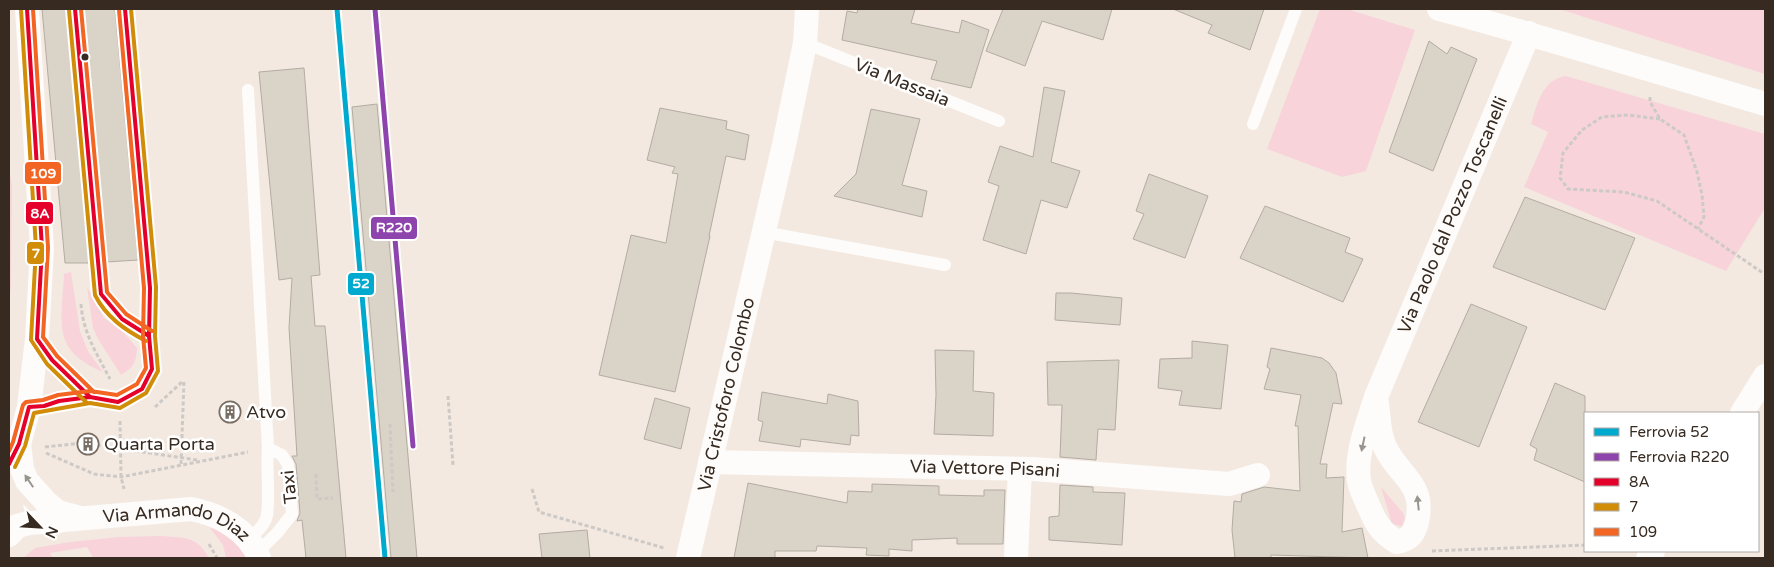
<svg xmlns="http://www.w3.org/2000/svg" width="1774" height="567" viewBox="0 0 1774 567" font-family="'Varela Round',sans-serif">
<rect width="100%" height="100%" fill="#f3e9e1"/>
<path fill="#f8d4da" d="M1320 9H1347L1415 30 1366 171 1342 177 1267 149Z
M1559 9H1765V74Z
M1566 76 1765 134V208L1726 271 1524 187 1548 132 1531 124C1537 105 1542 79 1566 76Z
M9 170 12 185 11 284 9 309Z
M71 272 80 331 88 351 103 372C50 350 62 322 64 274Z
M87 287 104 318 123 332 137 348C136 363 134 367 121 375L98 339 93 328Z
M1381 487 1403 513 1405 518 1402 526 1392 524Z
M207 524C223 532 238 540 246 558H226L223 545Z
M160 536C183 538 197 535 209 558H93L87 547 50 553 53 558H23L35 548 70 542 119 537Z"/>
<path fill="#d9d3c8" stroke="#b3aca3" d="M42 9H67L90 263H65Z
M83 9H115L138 260 106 262Z
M858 9H915L911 23 959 33 962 20 989 30 971 88 931 79 937 61 842 40 847 11 857 13Z
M1003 9H1112L1103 40 1042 21 1025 66 986 51Z
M1173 9H1264L1250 50 1208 33 1212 25Z
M1429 41 1447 54 1451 47 1477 59 1433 171 1389 152Z
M304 68 320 275 311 276 315 326H325L346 558H306L302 520 297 521 300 513 296 464 292 456H297L289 328 292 278 279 280 259 72Z
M1044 87 1065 91 1051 162 1080 171 1067 208 1041 200 1026 254 983 240 999 186 988 182 1000 146 1033 157Z
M377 104 417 558H391L352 107Z
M660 108 727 121 726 129 749 135 745 160 726 156 709 236H710L675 392 599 375 631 235 666 243 678 174 672 173 675 167 647 160Z
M871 109 920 119 902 185 927 191 922 217 834 196 856 174Z
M1149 174 1208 196 1185 258 1133 239 1144 214 1136 211Z
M1525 197 1635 238 1605 310 1493 267Z
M1265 206 1350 238 1345 252 1363 259 1343 302 1240 258Z
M1056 293H1071L1122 298 1120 325 1055 320Z
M1471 304 1527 327 1479 447 1418 422Z
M1192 341 1228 345 1221 409 1179 405 1182 391 1158 388 1160 359 1192 358Z
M1271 348 1322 358 1329 363 1336 373 1342 404 1333 403 1320 464H1327L1326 478 1344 477 1342 532 1362 528 1368 558 1271 555V558H1235L1232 530 1234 501 1241 502 1242 494 1264 487 1300 491 1298 426H1295L1301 395 1264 389 1270 369 1267 367Z
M935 350 974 351 973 391 994 393 993 436 934 434 936 395Z
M1119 360 1115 430 1098 429 1096 460 1060 457 1062 405H1048L1047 362Z
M1555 383 1585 396V482L1534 460 1537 449 1530 445Z
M762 392 827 404 828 394 858 401 859 436 851 435 850 445 801 439 800 447 759 441 763 422 758 420Z
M655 398 690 408 681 449 644 439Z
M748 483 847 503 848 491 872 492V484L939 486V495L984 496V490H1005L1003 544H957V538L912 540V551L889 549V556L866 555 867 548 817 546 816 551H775V558H734Z
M1060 485 1093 487V492L1125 493 1122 545 1049 540V517L1059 516Z
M587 530 590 558H542L539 534Z"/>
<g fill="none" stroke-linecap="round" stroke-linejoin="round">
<path stroke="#cdc9c6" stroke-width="3" stroke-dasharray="4 2.5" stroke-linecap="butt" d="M1650 97V102L1660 119 1684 135 1697 172 1702 195 1704 217 1698 229
M1660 119 1628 115 1602 117 1582 130 1563 153 1560 178 1568 189 1624 192 1657 201 1763 273
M81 304C83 333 97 354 110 379
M448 396 453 465
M155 407 183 381
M120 421 121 477 124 489
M390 424 393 492
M45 447 82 443 197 460
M46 453 94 474 121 477 248 452
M181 464 184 381
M316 474 317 499 333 498
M532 489 539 512 664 548
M209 544 217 558
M1432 551 1585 545"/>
<path stroke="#fdfcfa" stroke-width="12" d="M75 9 101 294C116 317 125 323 149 336
M805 43 999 121
M1253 124 1296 9
M763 232 945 265
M38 340C53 361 70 379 90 397
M29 407 44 406 59 401 90 397 118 402 142 389 152 369 149 336 150 288 125 9
M247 538C256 534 265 525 267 515 270 495 266 470 268 448L248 90
M257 553 278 532 292 514 288 465 282 455 268 448"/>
<g stroke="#fdfcfa" stroke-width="24">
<path d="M27 9 42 248 37 339 29 407 19 444 22 469 27 481 47 503 58 512 81 518"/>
<path d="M1439 9C1548 38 1656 72 1765 104"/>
<path id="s1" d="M1376 397C1379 413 1378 433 1385 447 1398 476 1426 483 1417 522 1414 534 1410 539 1397 542 1381 532 1376 524 1369 507 1366 500 1362 492 1360 485 1353 459 1368 423 1376 397L1529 33"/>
<path d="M1742 413 1765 376"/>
<path id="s2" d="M710 462 1033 469 1229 484 1258 475"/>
<path id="s3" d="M9 535 17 526 29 523 191 509C218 514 249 530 259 558"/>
<path id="s4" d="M688 558 784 145 805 43 807 9"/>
<path d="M1016 558 1020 469"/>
<path d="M1648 558 1653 551"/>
</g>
<g stroke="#fff" stroke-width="8">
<path id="bus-1" d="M27 9 42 248 37 339 52 360 90 397
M75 9 101 294 122 319 149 336
M9 464 19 444 29 407 44 406 59 401 90 397 118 402 142 389 152 369 149 336 150 288 125 9"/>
</g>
<g stroke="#fff" stroke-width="8">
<path id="bus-2" d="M21 9 36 248 31 340 47 364 86 402
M69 10 95 295C106 317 125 330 146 341
M15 467 25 446 34 413 90 403 120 408 146 393 158 371 155 336 156 287 131 9"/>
</g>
<g stroke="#fff" stroke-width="8">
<path id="bus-3" d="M33 9 48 248 43 337 57 356 94 392
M81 9 107 292 126 314 152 331
M9 451 13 442 23 405 26 402 43 400 58 395 90 391 117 395 137 384 146 368 143 336 144 288 119 10"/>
</g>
<use href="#bus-1" stroke="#e4002b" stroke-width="4"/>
<use href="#bus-2" stroke="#d18d07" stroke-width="4"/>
<use href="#bus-3" stroke="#f26522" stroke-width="4"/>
<g stroke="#fff" stroke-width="9">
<path id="rail-1" d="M337 9 385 558"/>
</g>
<g stroke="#fff" stroke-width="9">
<path id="rail-2" d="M375 9 413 446"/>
</g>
<use href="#rail-1" stroke="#00a9ce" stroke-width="5"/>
<use href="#rail-2" stroke="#8e44ad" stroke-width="5"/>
</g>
<defs><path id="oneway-solid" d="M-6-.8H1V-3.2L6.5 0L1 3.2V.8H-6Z" transform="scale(1.25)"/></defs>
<g fill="#9a948e">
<use href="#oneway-solid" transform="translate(1363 444) rotate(102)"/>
<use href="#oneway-solid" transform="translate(29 481) rotate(-124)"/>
<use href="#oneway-solid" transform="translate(1418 503) rotate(-96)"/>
</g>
<defs>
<g id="building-ring" transform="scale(1.125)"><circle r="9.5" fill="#fff" stroke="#796e64" stroke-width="1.5"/><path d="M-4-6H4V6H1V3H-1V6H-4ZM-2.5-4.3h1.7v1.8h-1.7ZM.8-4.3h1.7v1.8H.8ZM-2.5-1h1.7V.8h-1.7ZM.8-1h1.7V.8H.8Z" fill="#796e64"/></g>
</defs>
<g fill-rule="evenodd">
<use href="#building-ring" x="230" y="412"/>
<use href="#building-ring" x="88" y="444"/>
</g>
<circle fill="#372b21" stroke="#fff" stroke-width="2" cx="85" cy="57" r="4.5"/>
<g text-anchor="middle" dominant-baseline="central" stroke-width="5" stroke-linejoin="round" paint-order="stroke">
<g font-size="18" fill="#372b21" stroke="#fff">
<text transform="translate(902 82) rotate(22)">Via Massaia</text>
<text stroke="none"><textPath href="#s1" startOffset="524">Via Paolo dal Pozzo Toscanelli</textPath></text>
<text stroke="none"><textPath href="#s4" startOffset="168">Via Cristoforo Colombo</textPath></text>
<text stroke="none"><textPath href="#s2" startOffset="275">Via Vettore Pisani</textPath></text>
<text transform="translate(289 487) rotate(-96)">Taxi</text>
<text stroke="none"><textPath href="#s3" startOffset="175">Via Armando Diaz</textPath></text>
</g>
<g font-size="18" fill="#372b21" stroke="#fff" text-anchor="start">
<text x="246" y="412">Atvo</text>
<text x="104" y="444">Quarta Porta</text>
</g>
</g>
<g stroke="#fff" stroke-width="2">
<rect x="24" y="161" width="38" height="24" rx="5" fill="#f26522"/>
<rect x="25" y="201" width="29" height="24" rx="5" fill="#e4002b"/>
<rect x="370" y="216" width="48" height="24" rx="5" fill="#8e44ad"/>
<rect x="26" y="241" width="19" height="24" rx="5" fill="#d18d07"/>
<rect x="347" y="272" width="28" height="24" rx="5" fill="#00a9ce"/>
</g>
<g font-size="14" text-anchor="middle" font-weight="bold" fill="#fff">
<text x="43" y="178">109</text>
<text x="40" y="218">8A</text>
<text x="394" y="232">R220</text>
<text x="36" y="258">7</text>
<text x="361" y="288">52</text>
</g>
<rect width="1774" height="567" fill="none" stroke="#372b21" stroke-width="20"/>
<rect x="1584" y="412" width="175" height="140" fill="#ffffff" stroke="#afaaa6"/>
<rect x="1594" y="428" width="25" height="8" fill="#00a9ce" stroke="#afaaa6"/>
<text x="1629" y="437" font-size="15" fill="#372b21">Ferrovia 52</text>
<rect x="1594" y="453" width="25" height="8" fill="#8e44ad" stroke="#afaaa6"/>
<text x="1629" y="462" font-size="15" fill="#372b21">Ferrovia R220</text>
<rect x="1594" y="478" width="25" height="8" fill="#e4002b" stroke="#afaaa6"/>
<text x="1629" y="487" font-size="15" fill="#372b21">8A</text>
<rect x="1594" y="503" width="25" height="8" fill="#d18d07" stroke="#afaaa6"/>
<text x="1629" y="512" font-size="15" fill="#372b21">7</text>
<rect x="1594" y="528" width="25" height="8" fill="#f26522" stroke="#afaaa6"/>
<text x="1629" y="537" font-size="15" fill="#372b21">109</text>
<g transform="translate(40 527) rotate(115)" stroke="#ffffff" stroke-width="4" paint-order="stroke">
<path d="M0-4L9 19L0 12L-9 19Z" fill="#372b21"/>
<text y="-8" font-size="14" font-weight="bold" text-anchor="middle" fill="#372b21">N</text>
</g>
</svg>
